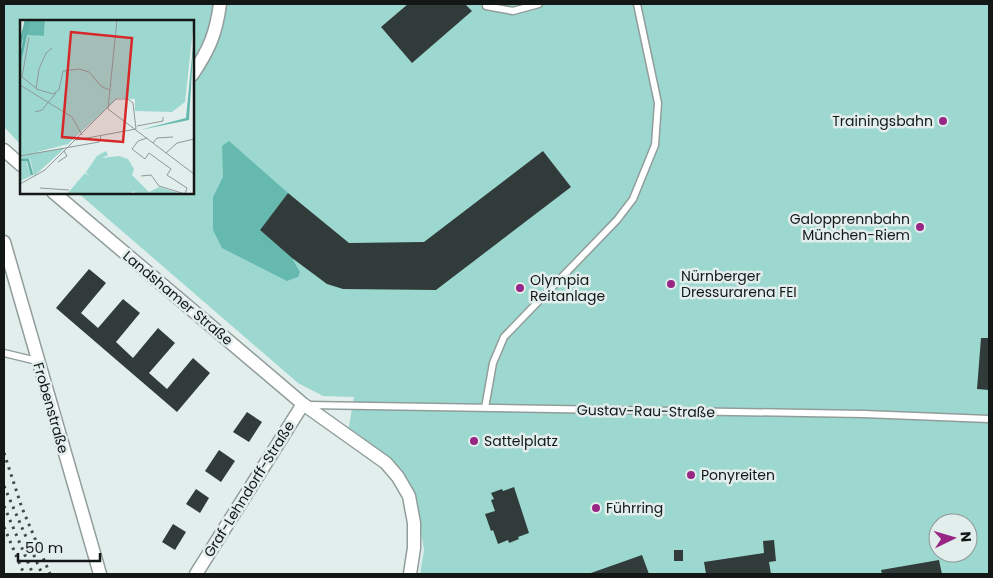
<svg xmlns="http://www.w3.org/2000/svg" width="993" height="578" viewBox="0 0 993 578" font-family="Poppins,sans-serif">
<rect width="100%" height="100%" fill="#e1eeec"/>
<path fill="#9dd8d0" fill-rule="evenodd" d="M4 4H989V574H420L424 550 419 520 402 473 385 454 348 432 354 397 323 396 298 383 78 193 192 192V21H21V145L4 127ZM938 523H968V553H938Z"/>
<path fill="#66b9af" d="M229 141 288 193 260 230 292 258 300 272 298 277 287 281 222 248 213 230V197L223 177 222 146Z"/>
<path fill="#313b3a" d="M408 4H465L472 11 412 63 381 27Z
M543 151 571 187 436 290 343 289 327 284 292 258 260 230 288 193 349 243 424 242Z
M89 269 106 283 81 313 98 328 123 299 140 313 116 342 133 358 158 328 175 343 149 373 167 389 193 358 210 373 177 412 56 308Z
M981 338H989V390L977 389Z
M247 412 262 422 249 442 233 432Z
M219 450 235 461 221 482 205 471Z
M514 487 529 533 518 537 519 539 509 543 508 540 498 544 493 530 491 531 485 514 495 511 491 500 494 499 491 493 502 489 503 491Z
M196 489 209 498 200 513 186 504Z
M173 524 186 532 175 550 162 542Z
M774 540 776 561 769 562 771 574H706L704 562 764 553 763 541Z
M674 550H683V561H674Z
M642 555 649 574H591V573Z
M939 560 942 574H882L881 570Z"/>
<g fill="none" stroke-linecap="round" stroke-linejoin="round">
<g stroke="#919d9b" stroke-width="9">
<path id="service" d="M486 6 513 11 539 4
M4 353 37 361
M308 405 864 414 989 419
M485 408 493 363 504 337 617 220 633 199 655 145 658 103 637 4"/>
</g>
<g stroke="#919d9b" stroke-width="15">
<path id="minor" d="M192 75C209 50 216 34 220 4
M4 150 21 165
M53 192 303 404 386 463 398 477 409 496 414 523V548L410 574
M4 242 100 574
M196 574 303 404"/>
</g>
<use href="#service" stroke="#fff" stroke-width="6"/>
<use href="#minor" stroke="#fff" stroke-width="12"/>
<path stroke="#434948" stroke-width="3" stroke-dasharray="2.5 5" stroke-linecap="butt" d="M4 453 22 508 50 574
M4 486 42 574
M4 506 33 574
M4 527 24 574"/>
</g>
<g fill="#982684" stroke="#e1eeec" stroke-width="2">
<circle cx="943" cy="121" r="5"/>
<circle cx="920" cy="227" r="5"/>
<circle cx="671" cy="284" r="5"/>
<circle cx="520" cy="288" r="5"/>
<circle cx="474" cy="441" r="5"/>
<circle cx="691" cy="475" r="5"/>
<circle cx="596" cy="508" r="5"/>
</g>
<g text-anchor="middle" dominant-baseline="central" stroke-width="5" stroke-linejoin="round" paint-order="stroke">
<g font-size="14" fill="#131817" stroke="#e1eeec" text-anchor="start">
<text x="933" y="121" text-anchor="end">Trainingsbahn</text>
<text x="910" y="219" text-anchor="end">Galopprennbahn<tspan x="910" dy="16">München-Riem</tspan></text>
<text x="681" y="276">Nürnberger<tspan x="681" dy="16">Dressurarena FEI</tspan></text>
<text x="530" y="280">Olympia<tspan x="530" dy="16">Reitanlage</tspan></text>
<text x="484" y="441">Sattelplatz</text>
<text x="701" y="475">Ponyreiten</text>
<text x="606" y="508">Führring</text>
</g>
<g font-size="14" fill="#131817" stroke="#e1eeec">
<text transform="translate(178 298) rotate(40)">Landshamer Straße</text>
<text transform="translate(51 408) rotate(74)">Frobenstraße</text>
<text transform="translate(646 411) rotate(1)">Gustav-Rau-Straße</text>
<text transform="translate(249 489) rotate(-58)">Graf-Lehndorff-Straße</text>
</g>
</g>
<g transform="translate(20 20)">
<rect width="174" height="174" fill="#e1eeec"/>
<path d="M25 0H174L165 82 152 92 115 91V79L98 78 48 124 13 133 45 128 14 156 10 139H0V43L7 14 24 16ZM86 131 88 135 82 138 99 136 108 139 114 149 112 155 129 172 139 167 162 174H115L114 171 109 174H47L65 153 69 156 66 152 77 136ZM6 141 11 156 0 161V142Z" fill="#9dd8d0"/>
<path d="M5 0H25L24 16 7 15 0 47ZM174 16 169 100 120 110 166 98Z" fill="#66b9af"/>
<path fill="none" stroke="#5eb1a8" stroke-width="2.5" d="M0 25 6 0M1 35 9 0M0 140H8L12 155"/>
<path fill="none" stroke="#8f9897" stroke-width="1" d="M9 17 2 57 16 68M32 28 26 33 19 49 16 69 33 74 39 70 43 51 59 49 69 52 82 67 90 70M46 50 47 66M0 65 52 97 62 115M88 89 174 154M88 89 97 0M15 92 22 90 36 73M117 106 143 101V97M127 118 118 121 112 129 125 139 129 133 151 149 147 155 167 168 165 174M56 120 116 109M133 123 137 118 153 117M146 133 157 123 174 119M0 136 79 122 81 116M38 142 47 136 44 131M121 156 131 155 139 166 165 174M0 164 25 150 96 79H108L113 83 116 109M20 168 49 170"/>
<path fill="#d62828" fill-opacity="0.15" stroke="#d62828" stroke-width="2.5" d="M51 12 112 18 103 122 42 117Z"/>
<rect width="174" height="174" fill="none" stroke="#131817" stroke-width="2.5"/>
</g>
<rect width="993" height="578" fill="none" stroke="#131817" stroke-width="10"/>
<g transform="translate(953 538) rotate(85)"><circle r="24" fill="#e1eeec" stroke="#8f9897"/>
<path d="M0-4L9 19L0 12L-9 19Z" fill="#982684"/>
<text y="-8" font-size="14" font-weight="bold" text-anchor="middle" fill="#131817">N</text>
</g>
<path d="M18 553v8h82v-8" fill="none" stroke="#131817" stroke-width="2.5"/>
<text x="25" y="553" font-size="15" fill="#131817" stroke="#e1eeec" stroke-width="4" paint-order="stroke">50 m</text>
</svg>
